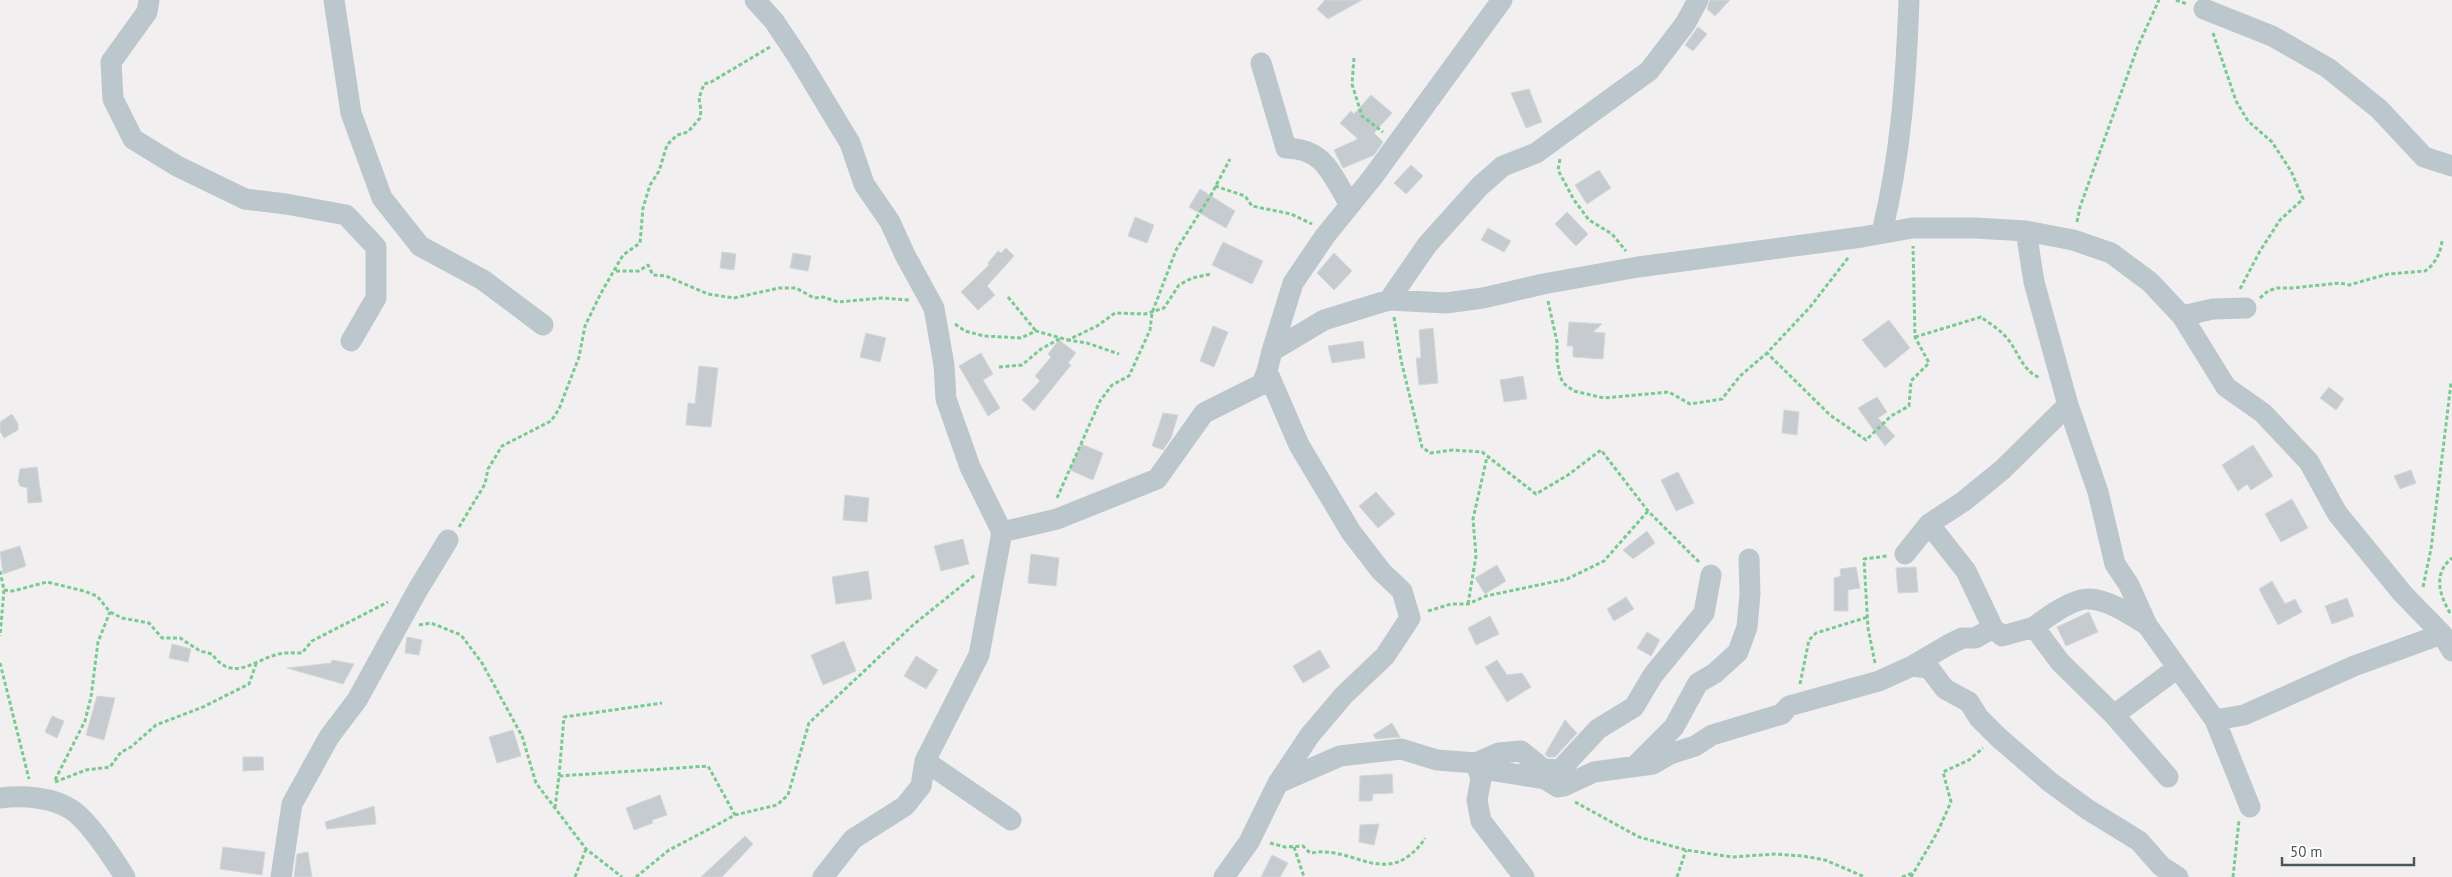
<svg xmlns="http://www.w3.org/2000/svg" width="2452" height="877" viewBox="0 0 2452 877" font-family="'PT Sans',sans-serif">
<rect width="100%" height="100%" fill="#f2eff0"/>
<path fill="#c6cbcf" stroke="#d3d7da" d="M1325 0H1362L1328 19 1317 9Z
M1710 0H1730L1715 16 1707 9Z
M1698 27 1707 34 1693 51 1685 45Z
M1529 89 1542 122 1526 128 1511 93Z
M1371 95 1392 113 1374 133 1383 142 1374 155 1343 168 1334 150 1358 139 1340 123 1351 111 1354 114Z
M1411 165 1423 176 1406 194 1394 183Z
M1599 170 1611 188 1587 204 1575 185Z
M1200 189 1235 211 1226 228 1189 207Z
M1567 212 1588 234 1576 246 1555 224Z
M1135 217 1154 225 1147 243 1128 236Z
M1488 228 1511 241 1504 252 1481 240Z
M1223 242 1263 261 1252 284 1212 265Z
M1006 248 1014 256 987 286 995 295 978 310 961 292 989 265 988 263 998 251 1001 253Z
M722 252 736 254 734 270 720 268Z
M793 253 811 256 808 271 790 268Z
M1334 253 1352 271 1334 290 1317 273Z
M1889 320 1910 348 1885 368 1862 340Z
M1569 322 1602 324 1593 332 1605 333 1603 359 1573 357V346H1567Z
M1213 326 1228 332 1214 367 1200 361Z
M1433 328 1438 383 1419 385 1416 358H1421L1419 330Z
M866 333 886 338 880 362 860 357Z
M1059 340 1076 353 1068 363 1071 365 1034 411 1022 400 1040 381 1035 376 1051 357 1048 354Z
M1363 341 1365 358 1332 363 1328 346Z
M981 353 993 374 983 380 1000 408 988 416 959 366Z
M699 366 718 368 711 427 686 425 688 403 695 404Z
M1523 376 1527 399 1504 402 1500 380Z
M2329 387 2344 399 2336 410 2320 398Z
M1877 397 1887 412 1878 418 1895 436 1885 446 1858 408Z
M1784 410 1799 412 1797 435 1782 433Z
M1163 413 1178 415 1171 438 1163 450 1152 446Z
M12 414 18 424V430L4 438 0 431V422Z
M1081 444 1103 453 1093 480 1070 470Z
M2253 445 2273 476 2251 490 2247 484 2238 491 2222 465Z
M37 467 42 502 28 503 27 488H29L20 486 18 481 20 469Z
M2411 470 2416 483 2400 489 2394 476Z
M1678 472 1694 503 1676 511 1661 480Z
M1376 492 1395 514 1378 528 1359 506Z
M845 495 869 498 867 522 843 520Z
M2292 499 2308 528 2281 542 2265 514Z
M1647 531 1655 543 1633 559 1623 550Z
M963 539 969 564 941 571 934 546Z
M20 546 26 566 3 574 0 552Z
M1031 554 1059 558 1056 586 1028 583Z
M1497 565 1506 581 1485 594 1475 578Z
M1856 567 1860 588 1848 590V611H1834V578L1841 576 1840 569Z
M1916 567 1918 592 1898 593 1896 568Z
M868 571 872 599 836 604 832 577Z
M2272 581 2285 604 2295 599 2302 612 2278 625 2259 589Z
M1626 597 1634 609 1614 621 1607 609Z
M2347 598 2354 616 2332 624 2325 606Z
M2089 612 2098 632 2066 646 2057 627Z
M1490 616 1499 634 1476 645 1468 628Z
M1647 632 1660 640 1651 656 1637 648Z
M407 637 422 640 419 655 405 653Z
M844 641 856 671 823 685 811 655Z
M172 644 191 649 188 662 169 658Z
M1320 650 1330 667 1303 683 1293 666Z
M916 656 938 670 926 689 904 676Z
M332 660 354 664 343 684 287 668 331 663Z
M1497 660 1507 675 1522 673 1531 687 1507 702 1485 667Z
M97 696 115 698 104 740 86 735Z
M52 716 64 721 57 738 45 732Z
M1565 720 1577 733 1555 757H1548L1545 754Z
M1392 723 1400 737 1376 739 1373 735Z
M513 730 521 756 497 763 489 737Z
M243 757H263L264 770 243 771Z
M1392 774 1393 793 1373 794 1372 801H1359L1360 776Z
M660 795 667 815 652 820 653 823 634 830 626 808Z
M374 806 376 824 327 829 325 822Z
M1379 824 1374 845 1359 842 1360 825Z
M745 836 753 844 722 877H701Z
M223 847 265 852 262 875 220 869Z
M308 852 312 877H294L297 854Z
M1272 855 1288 863 1280 877H1261Z"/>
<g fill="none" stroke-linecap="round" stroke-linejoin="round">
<path stroke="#78cb90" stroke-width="3" stroke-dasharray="4 2.5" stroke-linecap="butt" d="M2176 0 2187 4
M2213 33 2236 101 2248 121 2272 142 2291 171 2303 199 2280 220 2260 251 2240 289
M1354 58 1352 84 1362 116 1383 132
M1560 159 1558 170 1574 200 1589 220 1612 234 1626 251
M1215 186 1245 196 1252 206 1291 214 1312 224
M2077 222 2080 207 2138 46 2159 0
M1848 258 1810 307 1767 353 1830 415 1866 440 1891 416 1909 406 1911 381 1929 363 1915 337 1913 246
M616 271H639L648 265 653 275 666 276 708 294 734 298 779 288H796L814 298 823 297 838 302 882 298 909 300
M1008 297 1036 331
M2260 298 2268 291 2277 288H2292L2340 283 2349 285 2388 274 2425 271C2435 265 2442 250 2442 239
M1548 301 1557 342V360L1560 376 1563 383 1574 391 1604 398 1669 392 1690 404 1722 399 1740 376 1767 353
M1394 317 1401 360 1422 447 1430 453 1453 450 1482 452 1536 494 1568 475 1601 450 1648 511 1699 562
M955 324 965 331 984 336 1021 338 1036 331 1068 340 1097 326 1115 313 1145 314 1164 308 1179 285 1192 278 1211 274
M1915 337 1981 317C1989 323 1999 329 2006 337 2018 350 2022 372 2041 378
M1067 340 1087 343 1119 354
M999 367 1022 365 1041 349 1061 338
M1057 498 1100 401 1112 385 1129 376 1150 330 1152 313 1176 250 1211 195 1230 159
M459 527 485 484 488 469 502 446 551 421 559 409 579 357 585 326 601 293 623 255 640 243 643 208 650 185 659 171 667 145 677 135 688 132 700 118 701 111 699 98 704 84 711 82 770 47
M0 571 4 590 0 636
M2423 587 2431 549 2451 383
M4 590 13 591 47 582 84 591 97 596 110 612 122 618 149 623 162 638H180L200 651 212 654C232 682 252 662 275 655 284 652 293 653 302 653L312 641 388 602
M1468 604 1476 556 1473 519 1487 457
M1428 611 1451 604H1468L1486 596 1567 579 1604 561 1648 511
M2450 613C2439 594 2433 573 2452 558
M419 625 431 623 461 635 482 663 522 736 536 783 586 849 622 877
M0 663 29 779
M1875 663 1868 628 1864 559 1887 556
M1800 684 1809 640 1816 633 1868 617
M559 776 564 717 662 703
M55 780 85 721 91 697 98 642 110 612
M55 782 86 770 110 767 121 752 131 747 156 725 203 707 249 684 256 664
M1575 802 1639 837 1686 850 1732 857 1775 854 1803 856 1825 860 1865 877
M555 808 559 776 708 766 735 815
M1270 843 1285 847 1303 846 1310 853C1315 853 1320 851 1325 852 1355 853 1382 877 1410 855 1417 849 1421 845 1425 838
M1294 847 1304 877
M575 877 586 849
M636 877 669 850 713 827 735 815 777 805 788 795 809 723 913 625 975 575
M1677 877 1686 850
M1902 877 1913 873
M1911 877 1937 833 1951 802 1943 772 1969 760 1983 748
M2233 877 2239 820"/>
<path stroke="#bbc7cc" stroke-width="21" d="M149 0 147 12 111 62 113 99 133 139 177 166 245 199 286 204 346 215 376 247V298L351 341
M334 0 351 113 382 198 420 246 483 280 543 325
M755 0 774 21 798 57 850 143 864 184 890 222 905 255 934 308 944 365 946 399 970 467 1002 532
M2204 9 2272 36 2328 68 2379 109 2424 157 2452 166
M1261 63 1286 148C1325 149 1331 174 1349 203
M2026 231 2034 282 2068 405 2098 492 2115 564 2129 585 2147 625 2215 720 2250 807
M1882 232C1901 154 1906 80 1909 0
M1389 300 1427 245 1480 186 1503 166 1536 153 1649 71 1685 24 1698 0
M2182 316 2213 309 2246 308
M1272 351 1293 283 1325 236 1372 178 1502 0
M1929 524 1966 571 1993 628 2002 636 2034 627 2060 662 2114 715 2168 777
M1905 554 1929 524 1964 501 2002 470 2068 405
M2034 627C2046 618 2074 597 2090 599 2109 600 2131 615 2147 625
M1912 666 1948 645 1962 638H1975L1993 628
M2114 715 2176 669
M2215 720 2244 715 2354 666 2442 634
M925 761 1011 820
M1476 763 1495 771 1545 779 1558 787 1564 786 1594 772 1653 764 1670 754 1695 746 1712 735 1782 714 1789 706 1879 681 1912 666 1929 668 1945 689 1969 702 1979 718 1998 737 2050 782 2087 809 2139 841 2161 866 2178 877
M1476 763 1481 779 1477 800 1481 821 1524 877
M1636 765 1674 727 1698 683 1715 673 1738 652 1747 627 1750 594 1749 559
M1278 783 1340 756 1401 749 1437 760 1476 763 1499 753 1521 751 1543 769 1560 770 1598 729 1634 707 1653 675 1704 613 1711 575
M0 798C22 795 53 797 72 810 90 822 113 858 125 877
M281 877 292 804 329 737 357 700 417 591 448 540
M823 877 853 839 905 806 921 786 925 761 979 655 1002 532 1057 519 1157 479 1204 413 1262 384 1267 371
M1224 877 1249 842 1278 783 1310 735 1344 695 1385 656 1410 618 1402 591 1381 571 1351 532 1299 445 1267 371 1272 351 1324 320 1389 300 1446 303 1483 298 1543 284 1638 267 1862 237 1912 228H1975L2026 231 2073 240 2111 253 2150 282 2182 316 2226 387 2263 413 2309 462 2337 513 2403 594 2442 634 2452 651"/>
</g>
<path d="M2282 857v8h132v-8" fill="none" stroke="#48575c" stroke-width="2.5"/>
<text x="2290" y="857" font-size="15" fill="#48575c" stroke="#ffffff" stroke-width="4" paint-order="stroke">50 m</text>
</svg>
